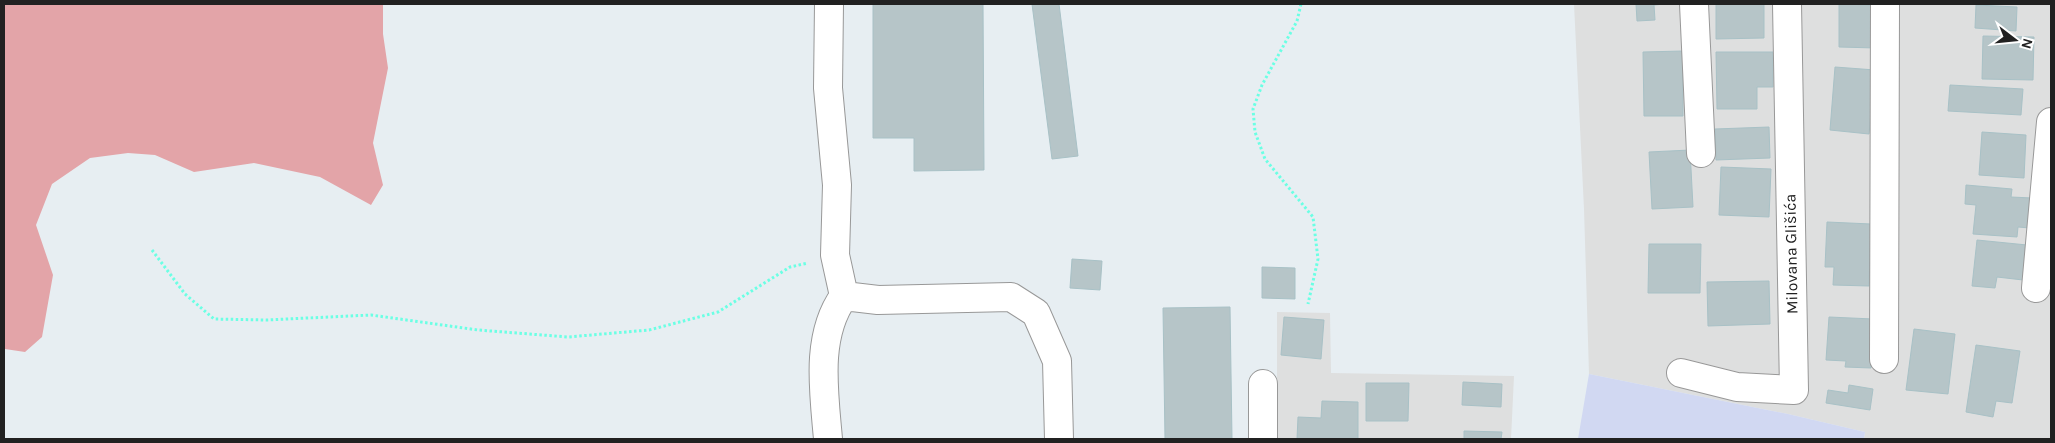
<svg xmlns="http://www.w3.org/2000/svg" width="2055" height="443" viewBox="0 0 2055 443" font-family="Karla,sans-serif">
<rect width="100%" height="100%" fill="#e7eef2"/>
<path fill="#dedfdf" d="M1574 4H2051V439H1864L1865 432 1788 414 1589 374 1584 209Z
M1277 312 1330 313 1331 373 1514 376 1511 439H1277Z"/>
<path fill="#d1d8f2" d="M1589 374 1788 414 1865 432 1864 439H1578Z"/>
<path fill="#e3a4a8" d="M4 4H383V34L388 68 373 143 383 185 371 205 320 177 254 163 194 172 155 155 128 153 90 158 52 184 36 225 53 275 42 337 25 352 5 349Z"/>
<path fill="#b6c5c8" stroke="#a8c1c6" d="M873 4H983L984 170 914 171V138H873Z
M1032 4H1059L1078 156 1052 159Z
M1636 4H1665L1654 5 1655 20 1637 21Z
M1716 4H1764V38L1716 39Z
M1839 4 1876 5V48L1839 47Z
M1976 5 2017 7 2016 31 1975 28Z
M1983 36 2034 37 2033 80 1982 79Z
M1683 51V116H1644L1643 52Z
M1716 52H1773V87H1757V109H1717Z
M1835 67 1875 70 1869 134 1830 130Z
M1950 85 2023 89 2021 115 1948 111Z
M1769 127 1770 158 1716 160 1715 129Z
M1982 132 2026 135 2024 178 1979 175Z
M1690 150 1693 207 1652 209 1649 152Z
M1721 167 1771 169 1769 217 1719 215Z
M1966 185 2012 189 2011 197 2032 198 2030 228 2018 227 2017 237 1973 234 1976 205 1965 204Z
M1827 222 1871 224 1869 286 1833 285 1834 267H1825Z
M1977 240 2027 245 2023 280 1997 277 1995 288 1972 286Z
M1649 244H1701L1700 293H1648Z
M1072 259 1102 261 1100 290 1070 288Z
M1262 267 1295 268V299L1262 298Z
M1769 281 1770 324 1708 326 1707 282Z
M1230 307 1232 439H1165L1163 308Z
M1284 317 1324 320 1321 359 1281 355Z
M1829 317 1873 319 1871 368 1845 367 1846 361 1826 360Z
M1914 329 1955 334 1948 394 1906 390Z
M1976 345 2020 351 2012 403 1996 401 1993 417 1966 412Z
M1463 382 1502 384 1501 407 1462 405Z
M1366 383H1409L1408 421H1366Z
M1849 385 1873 389 1870 410 1826 403 1828 390 1848 393Z
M1322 401 1358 402V439H1297L1298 417 1321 418Z
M1464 431 1502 432 1501 439H1464Z"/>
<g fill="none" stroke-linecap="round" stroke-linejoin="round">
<g stroke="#989898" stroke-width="30">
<path id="minor" d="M829 4 828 88 837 185 835 255 844 296 878 300 1011 297 1036 313 1057 361 1059 439
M1694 4 1701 153
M2036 288 2051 122
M1884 359 1885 4
M1681 373 1737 387 1794 390 1787 4
M828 439C824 392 815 336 844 296
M1263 439V384"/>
</g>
<path stroke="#6bffe4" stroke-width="3" stroke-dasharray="2.5 2.5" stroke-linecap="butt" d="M1301 4 1297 21 1262 85 1253 109 1255 132 1265 159 1313 217 1318 259 1308 304
M152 250 185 294 214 319 266 320 371 315 478 330 568 337 649 330 718 312 790 267 808 263"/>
<use href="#minor" stroke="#fff" stroke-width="28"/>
</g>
<g text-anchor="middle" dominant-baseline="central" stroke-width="4.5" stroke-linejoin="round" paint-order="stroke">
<g font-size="16" fill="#212121" stroke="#fff">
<text transform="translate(1791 254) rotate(-91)">Milovana Glišića</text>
</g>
</g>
<rect width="2055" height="443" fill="none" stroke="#212121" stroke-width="10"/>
<g transform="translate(2015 40) rotate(106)" stroke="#ffffff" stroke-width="4" paint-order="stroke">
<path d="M0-4L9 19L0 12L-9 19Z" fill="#212121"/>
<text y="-8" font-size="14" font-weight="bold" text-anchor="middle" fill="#212121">N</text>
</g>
</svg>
